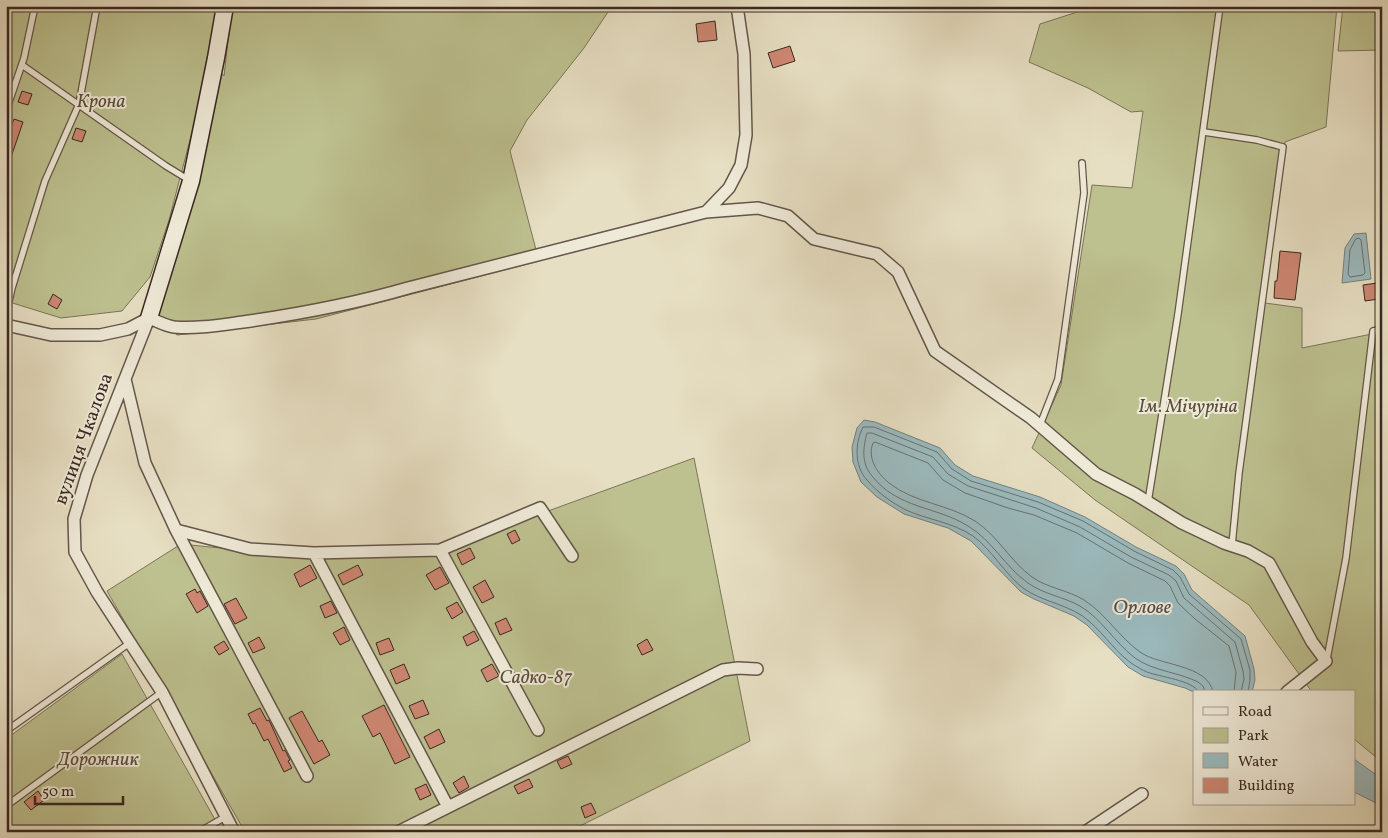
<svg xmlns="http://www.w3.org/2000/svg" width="1388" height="838" viewBox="0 0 1388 838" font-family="Vollkorn,serif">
<rect width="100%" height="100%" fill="#e7dfc3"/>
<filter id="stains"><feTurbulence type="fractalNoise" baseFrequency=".004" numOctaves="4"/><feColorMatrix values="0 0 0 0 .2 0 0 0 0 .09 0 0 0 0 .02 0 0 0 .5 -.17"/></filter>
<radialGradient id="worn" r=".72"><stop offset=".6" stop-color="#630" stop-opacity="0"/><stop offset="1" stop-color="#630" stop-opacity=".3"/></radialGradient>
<path fill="#bdc08f" stroke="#7b7458" d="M6 6H217L195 121 169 220 150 277 122 311 61 318 6 301Z
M232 6H612L584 48 527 120 510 151 539 261 316 319 177 335 155 315 217 68 224 76Z
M1096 6H1337L1326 127 1285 142 1265 303 1302 308V348L1382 332V762L1354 739V692H1312L1249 605 1095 500 1032 448 1061 385 1092 185 1132 188 1143 111 1131 112 1088 88 1029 62 1040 24Z
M1343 6H1382V50L1338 51Z
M694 458 750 741 568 832H245L107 591 181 544 298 556 438 554 548 511Z
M122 654 222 832H6V739Z"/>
<path fill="#9bbabe" stroke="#74807f" d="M1366 233 1371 279 1342 283 1345 248 1354 234Z
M864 420 875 422 940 448 955 465 973 476 1040 497 1085 517 1136 547 1176 566 1184 574 1192 590 1245 636 1254 669 1255 680 1252 692H1194L1185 688 1143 676 1128 667 1087 625 1074 616 1034 599 1021 592 971 541 948 528 904 514 877 497 861 482 853 462 852 447 857 428Z
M1354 759 1382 779V806L1354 792Z"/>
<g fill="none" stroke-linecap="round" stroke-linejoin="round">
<path stroke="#6a7170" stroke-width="1" d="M1356 239 1359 238 1361 240 1365 273 1363 275 1350 277 1348 274 1350 250Z
M1199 692C1192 680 1160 677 1147 672 1142 670 1138 667 1134 665 1117 654 1105 635 1090 622 1071 604 1043 603 1023 588 1004 573 992 550 973 536 952 522 928 520 906 510 892 503 877 492 867 480 854 466 855 443 863 427H874L937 452 952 469 971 481 1038 502 1083 521 1134 551 1173 570 1180 577 1189 594 1241 639 1250 670V680L1248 692
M1205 692 1203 686 1198 682C1178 672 1153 671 1135 658 1115 643 1102 619 1080 606 1064 597 1043 594 1028 583 1005 567 992 540 968 526 936 506 898 509 872 476 861 463 863 448 867 433H872L933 457 948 474 968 486 1036 508 1080 527 1131 557 1169 575 1176 581 1184 598 1235 642 1243 671 1244 679 1241 692
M1213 692C1208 664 1159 666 1140 652 1119 637 1106 614 1084 600 1068 590 1047 588 1032 577 1010 561 998 536 975 521 948 504 914 503 889 483 877 473 867 458 873 443L875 442 928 463 943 480 965 493 1008 508 1034 515 1077 533 1128 563 1165 581 1170 586 1178 603 1195 619 1229 646 1236 672 1234 692"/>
</g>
<path fill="#cf8773" stroke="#392821" d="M715 21 717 40 698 42 696 24Z
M790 46 795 61 773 68 768 53Z
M22 91 32 94 28 105 18 102Z
M14 119 23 122 8 166 6 165V139Z
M76 128 86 131 82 142 72 139Z
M1280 251 1301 253 1295 300 1274 298 1275 281H1277Z
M1377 283 1379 299 1365 301 1363 285Z
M53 294 62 300 57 309 48 304Z
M515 530 520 540 512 544 507 534Z
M470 548 475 558 462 565 457 554Z
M310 565 317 578 300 587 294 574Z
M358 565 363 575 343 585 338 575Z
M440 567 449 583 435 590 426 575Z
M485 580 494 597 482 603 473 587Z
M195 589 197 593 200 591 208 606 197 613 186 594Z
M236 598 247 618 235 624 224 604Z
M331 601 337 613 325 618 320 606Z
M457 602 463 612 452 619 446 608Z
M506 618 512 630 500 635 495 623Z
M344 627 350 640 340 645 333 633Z
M474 631 479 640 467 646 463 637Z
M259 637 265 648 253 653 248 643Z
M389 638 394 650 380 655 376 643Z
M647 639 653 650 642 655 637 645Z
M224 641 229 649 219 655 214 647Z
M404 664 410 678 396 684 390 670Z
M492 664 499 676 487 682 481 670Z
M423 700 429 714 415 719 409 706Z
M384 705 410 757 395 764 380 733 373 737 362 716Z
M260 708 267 721 269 720 283 751 285 750 290 760 288 761 292 768 284 772 268 739 264 741 255 723 253 724 248 714Z
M302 711 319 742 322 740 330 755 314 764 289 718Z
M439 729 445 742 430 749 424 737Z
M568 756 572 764 561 769 557 761Z
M464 776 469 787 459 793 453 783Z
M529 779 533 787 518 794 514 786Z
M426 784 431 795 420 800 415 789Z
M38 791 44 800 31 810 24 802Z
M591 803 596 813 585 818 581 807Z"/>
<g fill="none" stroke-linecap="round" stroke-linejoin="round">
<g stroke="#64564a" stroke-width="8">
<path id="lane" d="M22 65 166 166 189 180
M6 111 24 58 35 6
M1204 132 1257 140 1283 147 1239 473 1232 545
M6 315 12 288 45 181 79 104 97 6
M1040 425 1058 379 1084 193 1082 163
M1148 502 1178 314 1220 6
M1327 659 1346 558 1373 331 1382 329
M6 731 131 642
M6 806 162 692
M199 832 225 817"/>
</g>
<g stroke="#64564a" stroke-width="14">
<path id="street" d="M706 212 729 188 741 165 746 135 744 54 737 6
M149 318C157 321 166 326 174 327 197 329 220 325 243 322 299 314 353 304 408 288L706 212 758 208 788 216 814 239 877 254 898 272 935 351 1031 418 1096 474 1135 494 1182 523 1224 543 1248 551 1269 563 1312 642 1326 661 1287 692
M149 318 87 475 74 519 75 552 97 592 162 692 234 832
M6 325 51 335H100L128 329 149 318
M125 379 145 463 176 530 250 549 314 553 448 807
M176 530 307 776
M440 550 540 508 572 556
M314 553 440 550 538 730
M398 832 723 670 738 668 757 669
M1085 832 1142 794"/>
</g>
<g stroke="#392821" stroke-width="19">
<path id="secondary" d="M149 318 191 181 216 58 225 6"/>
</g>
<use href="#lane" stroke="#efead8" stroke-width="5.5"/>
<use href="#street" stroke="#efead8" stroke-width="11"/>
<use href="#secondary" stroke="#efead8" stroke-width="16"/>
</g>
<g text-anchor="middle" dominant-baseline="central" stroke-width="4" stroke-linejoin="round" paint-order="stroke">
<g font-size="19" font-style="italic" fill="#5a4e3c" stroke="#efead8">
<text x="101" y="102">Крона</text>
<text x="1188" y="407">Ім. Мічуріна</text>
<text x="536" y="678">Садко-87</text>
<text x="98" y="760">Дорожник</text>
</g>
<g font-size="19" fill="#392821" stroke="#efead8">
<text transform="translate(84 439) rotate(-70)">вулиця Чкалова</text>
</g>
<g font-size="20" font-style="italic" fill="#524c48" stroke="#efead8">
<text x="1142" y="608">Орлове</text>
</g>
</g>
<rect width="1388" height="838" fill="none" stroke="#e7dfc3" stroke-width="25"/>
<rect x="8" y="8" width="1373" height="823" fill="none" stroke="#392821" stroke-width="2.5"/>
<rect x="12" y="12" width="1363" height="813" fill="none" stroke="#392821"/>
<rect x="1193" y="690" width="162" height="115" fill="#efead8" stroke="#a69c8f"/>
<rect x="1203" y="707" width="25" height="8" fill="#efead8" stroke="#a69c8f"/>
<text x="1238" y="716" font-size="15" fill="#392821">Road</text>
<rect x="1203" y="728" width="25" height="15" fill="#bdc08f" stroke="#a69c8f"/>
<text x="1238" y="740" font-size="15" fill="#392821">Park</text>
<rect x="1203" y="753" width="25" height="15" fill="#9bbabe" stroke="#a69c8f"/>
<text x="1238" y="766" font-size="15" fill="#392821">Water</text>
<rect x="1203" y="778" width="25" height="15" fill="#cf8773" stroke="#a69c8f"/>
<text x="1238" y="790" font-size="15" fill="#392821">Building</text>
<path d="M35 796v8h88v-8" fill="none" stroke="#392821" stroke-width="2.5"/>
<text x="42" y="796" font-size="15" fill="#392821" stroke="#efead8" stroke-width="4" paint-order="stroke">50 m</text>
<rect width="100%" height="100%" filter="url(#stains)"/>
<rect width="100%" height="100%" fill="url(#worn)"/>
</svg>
